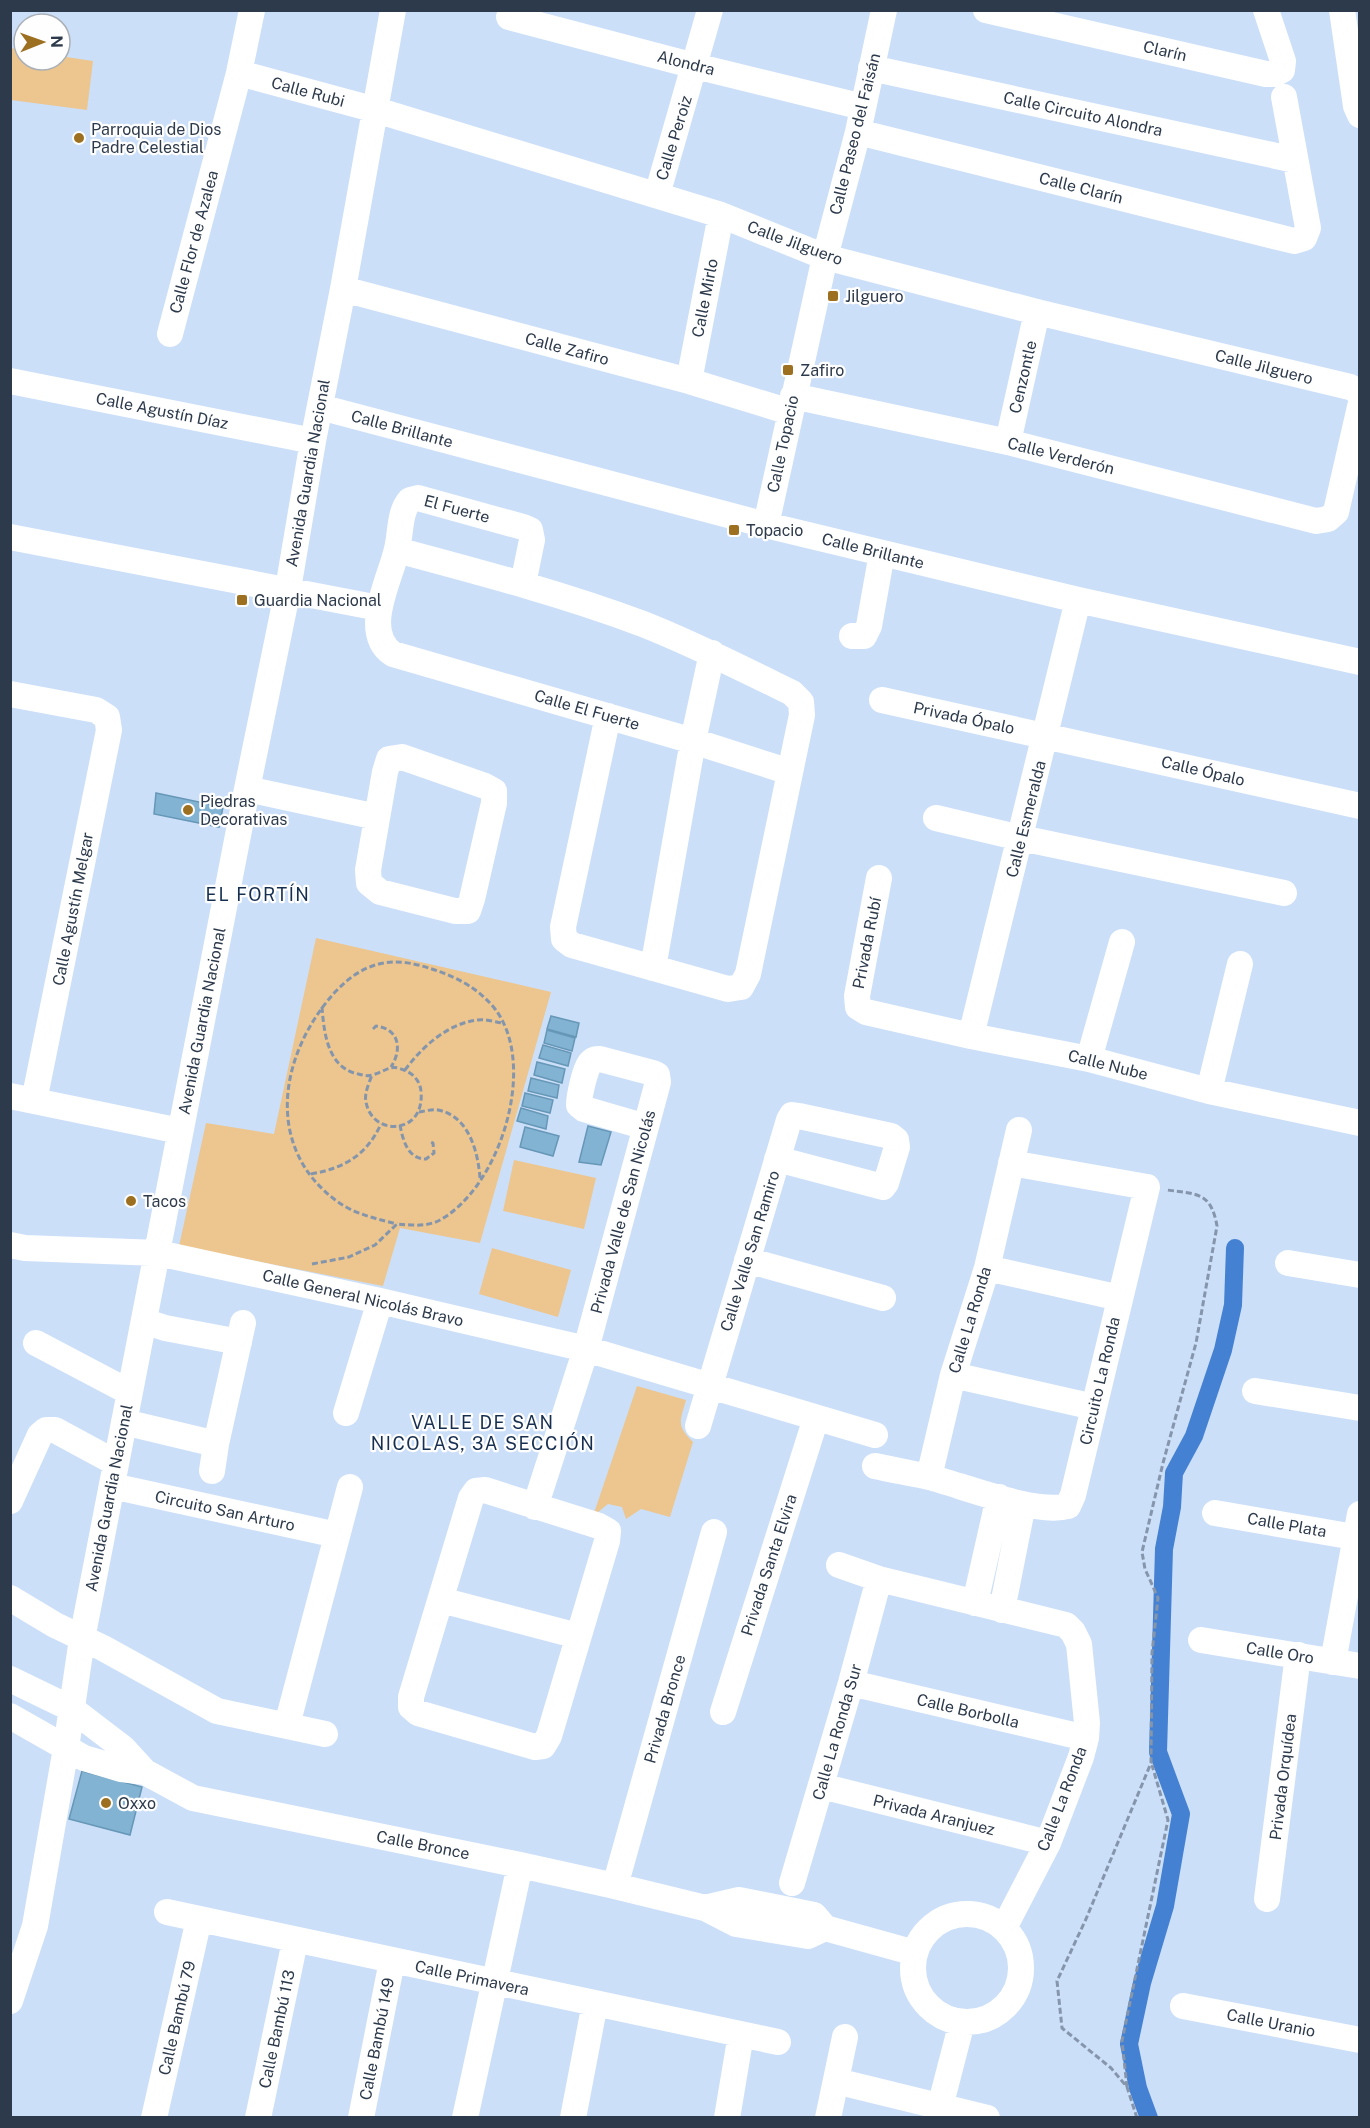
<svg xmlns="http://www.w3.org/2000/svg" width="1370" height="2128" viewBox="0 0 1370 2128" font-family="'Public Sans',sans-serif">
<rect width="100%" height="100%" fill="#ccdff9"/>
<path fill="#ecc68e" d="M10 48 24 50V60H60V56L93 61 87 110 11 100Z
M316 938 551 992 480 1243 400 1228 383 1286 179 1246 206 1123 274 1134Z
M514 1160 596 1178 584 1229 503 1211Z
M492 1248 571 1270 558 1317 479 1294Z
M637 1386 686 1400C680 1422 676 1425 693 1442L670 1517 641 1509 626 1519 622 1507 608 1504 593 1516Z"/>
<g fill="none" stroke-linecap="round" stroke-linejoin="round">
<path stroke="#4581d2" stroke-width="18" d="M1149 2118 1138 2088 1129 2044 1142 1983 1165 1906 1181 1814 1158 1752 1164 1549 1172 1507 1174 1473 1194 1436 1223 1350 1233 1305 1235 1248"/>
</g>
<path fill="#82b3d3" stroke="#6697b6" stroke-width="1.5" d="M156 793 223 807 219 827 154 814Z
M551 1016 579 1023 576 1037 547 1029Z
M547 1030 575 1038 572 1051 544 1043Z
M543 1045 571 1053 568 1066 539 1058Z
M537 1062 565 1069 562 1083 534 1075Z
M531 1078 559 1085 557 1098 528 1091Z
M525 1093 553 1100 550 1113 522 1106Z
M521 1108 548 1116 546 1129 517 1121Z
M588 1126 611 1132 601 1165 579 1162Z
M525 1127 559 1136 553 1156 520 1147Z
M82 1771 142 1787 130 1835 69 1819Z"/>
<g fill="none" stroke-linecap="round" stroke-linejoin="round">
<path stroke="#8595ab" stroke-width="3" stroke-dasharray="6 3" stroke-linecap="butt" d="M322 1007C324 1032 327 1064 354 1073 360 1074 366 1077 372 1075 387 1071 390 1063 406 1071 414 1074 421 1083 421 1092 425 1135 372 1137 366 1102 364 1094 369 1083 372 1075
M373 1029 376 1026C400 1029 402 1050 391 1067
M405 1070C422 1047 448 1023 478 1020 486 1019 495 1022 502 1023
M419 1112C425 1111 432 1109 438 1110 469 1116 478 1152 480 1178
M400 1125C403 1141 408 1159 426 1159L434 1153 433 1143 429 1141
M311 1174C344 1168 366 1156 381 1124
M312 1264 349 1257 375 1245 397 1224C410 1225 425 1227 438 1221 499 1190 539 1066 495 1009 476 985 450 974 422 966 387 956 361 965 336 991 280 1052 262 1147 338 1202 355 1214 377 1219 397 1224
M1127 2087 1122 2041 1168 1820 1152 1765
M1137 2118 1127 2087 1111 2068 1062 2028 1057 1981 1086 1919 1151 1763 1152 1653 1158 1598 1145 1569 1142 1552 1163 1463 1196 1343 1217 1226C1211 1192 1197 1194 1167 1190"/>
<path stroke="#fff" stroke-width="26" d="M986 10 1266 74H1275L1282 70 1283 61 1266 10
M1342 10 1356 106 1360 115
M509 17 695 66 863 107
M871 68 1295 160
M239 73 376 110 721 215 825 257 1037 312 1350 387 1359 392 1360 396
M858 132 1294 241 1304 238 1308 228 1284 97
M657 195 710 10
M343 289 689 381 790 412
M170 334 239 73 252 10
M10 381 313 441
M689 381 721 215
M793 396 1008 442 1316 521 1328 519 1336 512 1360 407
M320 407 766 525 1078 600 1360 662
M1008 442 1037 312
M766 525 825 257 858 132 884 10
M10 537 379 608
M397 550C479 572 563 594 643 624 694 644 743 669 792 693L801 702 802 715 748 974 741 987 728 989 572 945 564 939 563 927 608 716
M523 584 532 540 530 530 523 527 418 498 410 500C399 512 401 533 397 549 391 578 360 632 393 654L693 741 790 772
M852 636H864L869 626 882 553
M10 694 96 710 107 717 109 730 34 1101
M882 700 1360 806
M402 757 485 786 494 791V803L472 899 468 911H455L380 892 369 883 368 870 385 772 389 759Z
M247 789 377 817
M936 818 1021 838 1284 893
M879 878 857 996 858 1007 866 1012 971 1036 1089 1059 1209 1091 1360 1123
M653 968 693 741 712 653
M971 1036 1078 600
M1089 1059 1122 942
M1209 1091 1240 964
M10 1096 180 1131
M10 1245 25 1248 158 1253 380 1301 586 1349 875 1435
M747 1260 883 1298
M1288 1263 1360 1275
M987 1268 1120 1298
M144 1321 165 1328 239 1342
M36 1343 129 1392
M953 1375 1094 1407
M1255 1391 1360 1408
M346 1413 380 1301
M124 1422 216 1444
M698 1426 789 1120 792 1115 799 1116 891 1136 896 1140 897 1147 886 1183 883 1187 777 1159
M875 1466C893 1470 911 1473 929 1477 964 1486 1035 1515 1068 1506L1073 1495 1147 1187 1011 1163
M212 1471 216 1444 243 1323
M929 1477 953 1375 987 1268 1019 1130
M112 1486 337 1535
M485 1490 599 1526 608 1531 607 1541 549 1736 543 1746 535 1747 418 1713 411 1707V1697L471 1498 476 1491Z
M10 1501 40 1435 46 1430H55L116 1463
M535 1507 586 1349 658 1082 657 1075 653 1073 600 1059C596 1059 594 1059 591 1062 585 1067 579 1097 579 1105L584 1109 646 1127
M1215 1513 1360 1538
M839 1565 879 1579 1066 1625 1073 1632 1079 1644 1087 1723 1086 1738 1081 1757 1048 1843 1004 1928
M10 1598 55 1625 103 1648 217 1711 325 1734
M441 1600 578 1636
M975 1603 999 1497
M1002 1610 1023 1504
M1201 1640 1360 1666
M1333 1662 1360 1514
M10 1679 72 1709 123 1748 145 1772 193 1798 520 1865 615 1886 705 1908 736 1924 808 1936 825 1928
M851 1683 1086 1738
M723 1712 816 1418
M10 1716 84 1758 121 1769 145 1772
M287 1725 350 1487
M821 1786 1048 1843
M792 1883 851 1683 879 1579
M615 1886 714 1532
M1267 1899 1298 1655
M705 1908 739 1900 814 1915 825 1928 915 1953
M167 1912 778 2042
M913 1968a54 54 0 1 1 108 0a54 54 0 1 1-108 0Z
M10 2001 35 1926 66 1748 82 1639 247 789 288 589 313 441 343 289 393 10
M1183 2006 1360 2040
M836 2081 987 2118
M940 2107 962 2022
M154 2118 199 1919
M258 2118 295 1941
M361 2118 392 1961
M465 2118 520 1865
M573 2118 595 2003
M727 2118 741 2034
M828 2118 845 2037"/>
</g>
<g fill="#9d7021" stroke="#fefefe" stroke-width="2">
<circle cx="79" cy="138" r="6"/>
<rect x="827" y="290" width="12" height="12" rx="3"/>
<rect x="782" y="364" width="12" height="12" rx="3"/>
<rect x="728" y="524" width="12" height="12" rx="3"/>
<rect x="236" y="594" width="12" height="12" rx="3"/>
<circle cx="188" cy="810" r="6"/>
<circle cx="131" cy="1201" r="6"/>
<circle cx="106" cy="1803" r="6"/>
</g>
<g text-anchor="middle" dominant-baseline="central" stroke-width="4.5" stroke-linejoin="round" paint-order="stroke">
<g font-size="16" fill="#2d3a4b" stroke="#fefefe">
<text transform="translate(1165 51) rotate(13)">Clarín</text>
<text transform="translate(686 63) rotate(14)">Alondra</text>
<text transform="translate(308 92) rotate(15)">Calle Rubi</text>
<text transform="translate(1083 114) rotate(12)">Calle Circuito Alondra</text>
<text transform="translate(855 134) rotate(-76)">Calle Paseo del Faisán</text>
<text transform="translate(674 138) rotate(-73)">Calle Peroiz</text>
<text transform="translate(1081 188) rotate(14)">Calle Clarín</text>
<text transform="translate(194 242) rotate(-75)">Calle Flor de Azalea</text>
<text transform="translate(795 243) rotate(20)">Calle Jilguero</text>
<text transform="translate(705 298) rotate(-79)">Calle Mirlo</text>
<text transform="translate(567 349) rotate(15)">Calle Zafiro</text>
<text transform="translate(1264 367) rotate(14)">Calle Jilguero</text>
<text transform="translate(1023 377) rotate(-77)">Cenzontle</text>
<text transform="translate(162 411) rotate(11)">Calle Agustín Díaz</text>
<text transform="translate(402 429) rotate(15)">Calle Brillante</text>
<text transform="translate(783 444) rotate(-78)">Calle Topacio</text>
<text transform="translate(1061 456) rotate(14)">Calle Verderón</text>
<text transform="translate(308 473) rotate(-80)">Avenida Guardia Nacional</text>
<text transform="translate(457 509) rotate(15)">El Fuerte</text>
<text transform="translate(873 551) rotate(14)">Calle Brillante</text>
<text transform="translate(587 710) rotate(16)">Calle El Fuerte</text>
<text transform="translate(964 718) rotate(12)">Privada Ópalo</text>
<text transform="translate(1203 771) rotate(13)">Calle Ópalo</text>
<text transform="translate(1026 819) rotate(-76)">Calle Esmeralda</text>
<text transform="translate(73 909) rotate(-79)">Calle Agustín Melgar</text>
<text transform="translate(867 943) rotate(-79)">Privada Rubí</text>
<text transform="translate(202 1021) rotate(-79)">Avenida Guardia Nacional</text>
<text transform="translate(1108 1065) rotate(14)">Calle Nube</text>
<text transform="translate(623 1212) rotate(-75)">Privada Valle de San Nicolás</text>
<text transform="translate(750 1251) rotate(-73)">Calle Valle San Ramiro</text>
<text transform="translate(363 1298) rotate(13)">Calle General Nicolás Bravo</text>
<text transform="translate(970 1320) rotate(-73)">Calle La Ronda</text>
<text transform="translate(1100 1381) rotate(-77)">Circuito La Ronda</text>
<text transform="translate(109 1498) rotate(-79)">Avenida Guardia Nacional</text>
<text transform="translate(225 1511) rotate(12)">Circuito San Arturo</text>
<text transform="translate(1287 1525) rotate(10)">Calle Plata</text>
<text transform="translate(769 1565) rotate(-72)">Privada Santa Elvira</text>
<text transform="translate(1280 1653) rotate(9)">Calle Oro</text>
<text transform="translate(665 1709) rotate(-74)">Privada Bronce</text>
<text transform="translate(968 1711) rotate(13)">Calle Borbolla</text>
<text transform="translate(837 1732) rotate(-74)">Calle La Ronda Sur</text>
<text transform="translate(1283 1777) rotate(-83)">Privada Orquídea</text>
<text transform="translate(1062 1799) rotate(-69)">Calle La Ronda</text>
<text transform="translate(934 1815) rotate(14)">Privada Aranjuez</text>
<text transform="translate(423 1845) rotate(11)">Calle Bronce</text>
<text transform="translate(472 1978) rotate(12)">Calle Primavera</text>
<text transform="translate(177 2018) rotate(-77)">Calle Bambú 79</text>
<text transform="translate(1271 2023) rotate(11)">Calle Uranio</text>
<text transform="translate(277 2029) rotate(-78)">Calle Bambú 113</text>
<text transform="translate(377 2039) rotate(-79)">Calle Bambú 149</text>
</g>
<g font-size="16" fill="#2d3a4b" stroke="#fefefe" text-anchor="start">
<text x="91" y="129">Parroquia de Dios<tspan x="91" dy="18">Padre Celestial</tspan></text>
<text x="845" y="296">Jilguero</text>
<text x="800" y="370">Zafiro</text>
<text x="746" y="530">Topacio</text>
<text x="254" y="600">Guardia Nacional</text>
<text x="200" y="801">Piedras<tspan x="200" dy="18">Decorativas</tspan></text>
<text x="143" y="1201">Tacos</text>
<text x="118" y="1803">Oxxo</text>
</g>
<g font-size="18" letter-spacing="1.5" fill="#162f51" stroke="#fefefe">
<text x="258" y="894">EL FORTÍN</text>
<text x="483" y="1422">VALLE DE SAN<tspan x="483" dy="21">NICOLAS, 3A SECCIÓN</tspan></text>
</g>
</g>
<rect width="1370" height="2128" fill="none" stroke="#2d3a4b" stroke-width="24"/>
<g transform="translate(42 42) rotate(89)"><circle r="28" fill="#fefefe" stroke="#aab0b6" stroke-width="1.5"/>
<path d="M0-4.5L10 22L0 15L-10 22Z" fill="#9d7021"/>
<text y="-9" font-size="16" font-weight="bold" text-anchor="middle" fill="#2d3a4b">N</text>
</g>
</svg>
